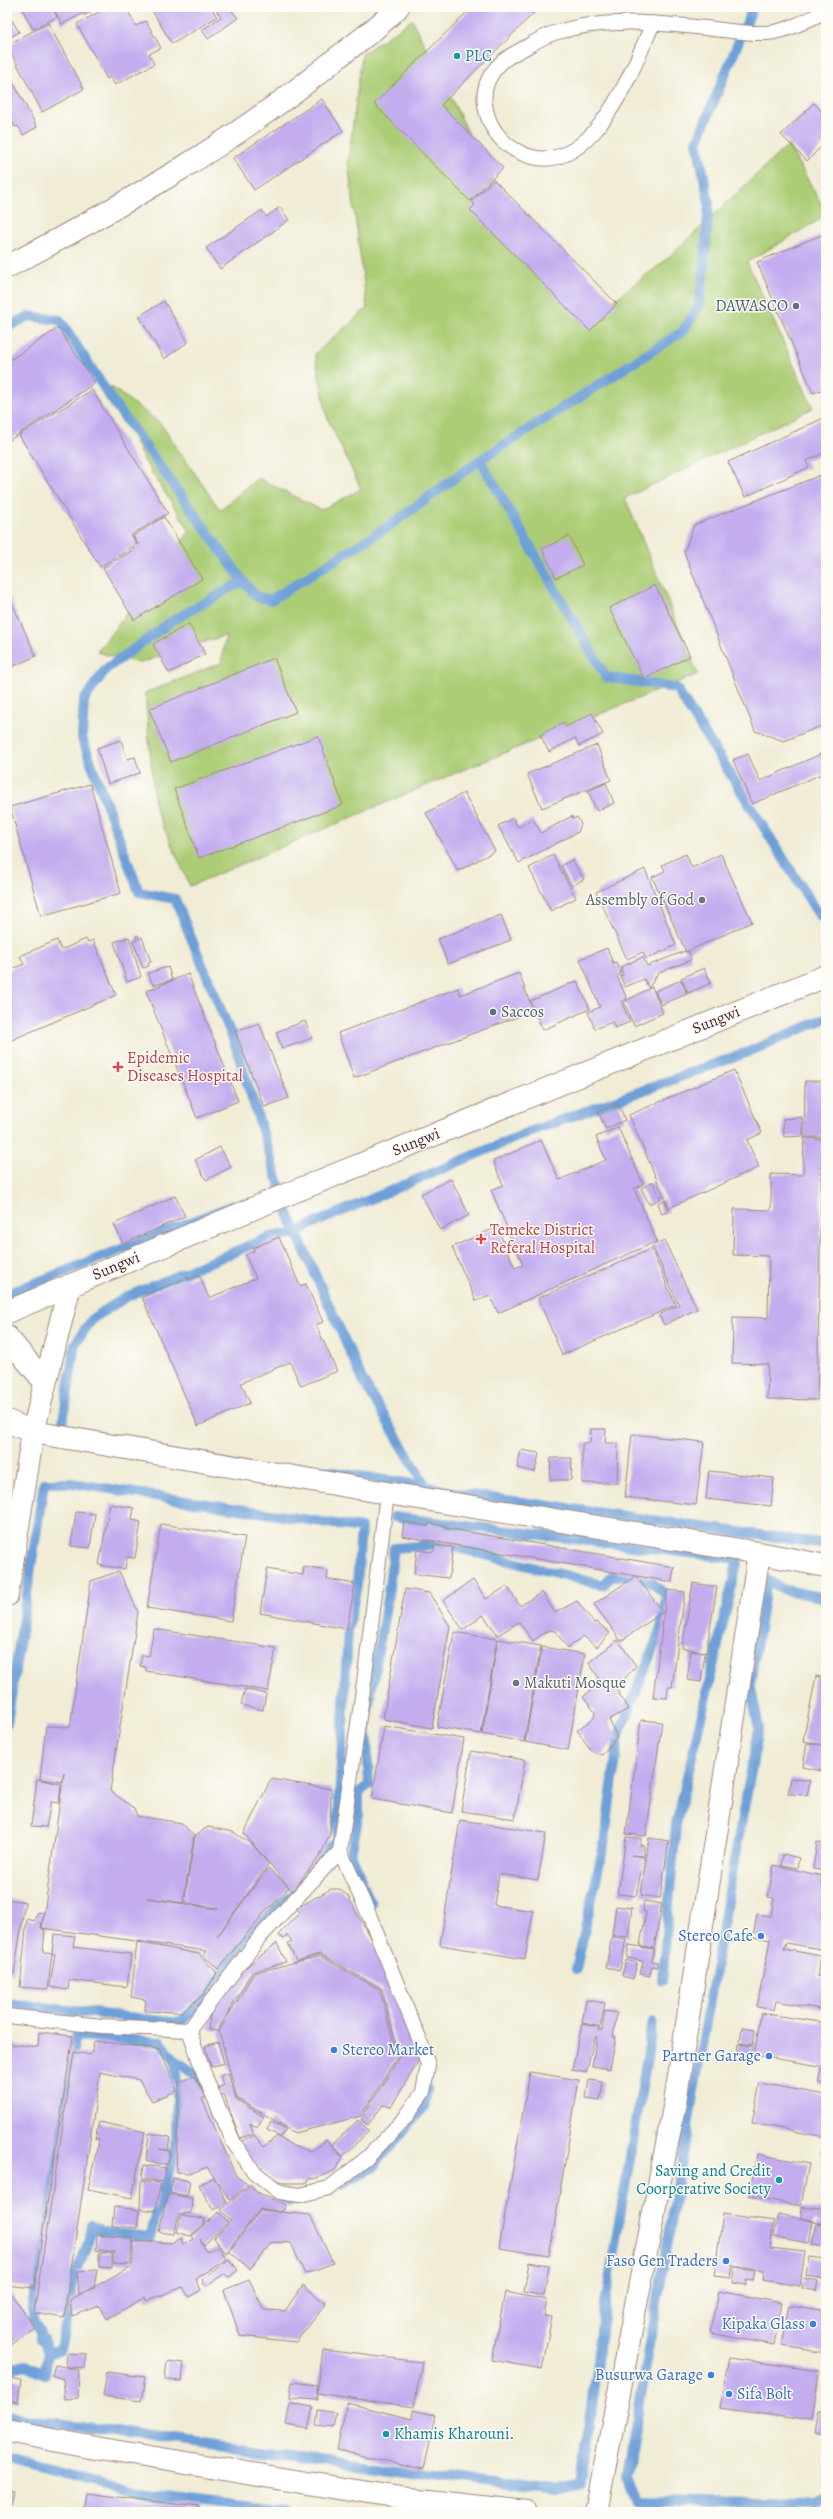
<svg xmlns="http://www.w3.org/2000/svg" width="833" height="2519" viewBox="0 0 833 2519" font-family="Alegreya,serif">
<rect width="100%" height="100%" fill="#fdfcf7"/>
<filter id="ink" filterUnits="userSpaceOnUse"><feTurbulence type="fractalNoise" baseFrequency=".025" numOctaves="2"/><feDisplacementMap in="SourceGraphic" scale="8" xChannelSelector="R" yChannelSelector="G"/><feConvolveMatrix kernelMatrix="1 2 1 2 8 2 1 2 1" color-interpolation-filters="sRGB"/></filter>
<filter id="wash" filterUnits="userSpaceOnUse"><feTurbulence type="fractalNoise" baseFrequency=".012" numOctaves="4" result="noise"/><feDisplacementMap in="SourceGraphic" scale="16" xChannelSelector="R" yChannelSelector="G"/><feGaussianBlur stdDeviation="0.9" result="paint"/><feColorMatrix in="noise" values="0 0 0 0 0 0 0 0 0 0 0 0 0 0 0 0 0 1.4 0 .05"/><feComposite in="paint" operator="in"/></filter>
<g filter="url(#wash)">
<rect width="100%" height="100%" fill="#f0ecd5"/>
<path fill="#accd76" stroke="#7b7650" d="M412 20 540 276 587 321 667 259 788 145 826 212V216L747 262 813 408 625 498 698 674 458 772 190 886 155 808 145 693 221 663 226 635 140 663 97 652 190 531 143 459 110 386 160 423 220 510 258 478 321 510 361 489 327 417 315 354 367 308 348 162 362 54Z"/>
<g fill="none" stroke-linecap="round" stroke-linejoin="round">
<path stroke="#6d9fd8" stroke-width="10" d="M7 327 28 316 60 320 114 403 243 581 257 597 271 600 389 526 480 460 682 332 698 308 704 269 709 203 697 142 753 7
M480 460 606 677 676 688 819 915 826 919
M243 581 172 621 106 669 84 700 82 738 139 892 175 899 234 1041 280 1187 284 1205 363 1381 426 1486
M7 1294 234 1205
M62 1429 75 1344 93 1318 128 1296 270 1237 297 1233 312 1224 529 1132 748 1052 826 1018
M299 1467 426 1486 449 1492 826 1544
M394 1517 738 1559 676 1825 662 1981
M826 1598 785 1590 767 1580 750 1683 759 1729 736 1850 627 2476 637 2501 815 2504 826 2499
M7 1723 44 1483H71L361 1528 357 1585 348 1629 337 1840 326 1851 304 1881
M371 1904 351 1853 359 1815V1792L369 1785 366 1721 388 1594 394 1548 442 1544 603 1585 612 1576C640 1575 645 1575 666 1595L661 1628 619 1735 604 1844 576 1969
M7 2003 179 2023 207 1999 222 1973 247 1937 291 1896
M342 2184 373 2167 424 2107 427 2089
M275 2193 289 2202 308 2197
M48 2353 59 2351 68 2317 72 2284 88 2243 91 2225 104 2232 150 2237 176 2147 177 2092 175 2060
M7 2369 26 2365 45 2374 48 2353 43 2338 40 2339V2330L35 2323 32 2309 67 2080 76 2036 161 2042 175 2060 200 2077 204 2086
M7 2416 551 2491 581 2485 603 2316 653 2022
M7 2458 157 2496 284 2512"/>
</g>
<g id="blocks">
<path fill="#c3adef" d="M21 7H52L57 17 33 29Z
M53 7H90L92 11 85 15 84 13 62 24Z
M108 7H126L136 26 146 21 161 48 149 54 154 64 115 85 110 77 107 79 77 24Z
M150 7H211L217 17 172 44Z
M214 7H238L232 11 238 18 208 39 202 30 221 17Z
M472 7H540L441 105 503 168 470 201 374 104Z
M7 12 19 32 7 39Z
M48 23 84 89 42 112 7 45Z
M13 82 37 127 23 135 18 126 15 127 7 112V109L11 107 7 99V85Z
M322 99 343 131 254 190 233 158Z
M814 103 826 116V142L807 161 781 135Z
M494 180 617 304 590 331 470 210 475 205 472 201Z
M280 207 289 220 220 269 206 248 262 210 266 217Z
M826 233V388L813 393 757 262Z
M164 301 188 342 164 359 139 316Z
M58 328 95 383 7 442V362Z
M92 390 168 513 131 535 137 544 100 567 19 435Z
M826 417V452L806 461 809 467 745 497 728 462Z
M826 473V724L784 741 755 731 684 552 694 525Z
M164 517 202 579 134 620 103 568 139 546 133 536Z
M569 536 583 565 556 578 542 549Z
M655 585 690 656 644 679 609 608Z
M7 592 36 656 7 669Z
M189 624 205 654 169 673 153 644Z
M274 658 296 712 171 762 149 709Z
M592 713 603 734 579 746 575 738 549 752 540 735 564 722 566 727Z
M318 736 343 805 199 858 174 789Z
M121 740 127 759 135 757 140 773 108 784 97 748Z
M597 745 611 780 542 808 527 774Z
M823 753 826 759V772L752 804 733 760 748 754 760 781Z
M606 783 614 803 597 811 588 791Z
M90 784 121 893 41 916 10 807Z
M464 793 495 851 458 871 426 813Z
M572 816 573 819 577 817 581 824 578 832 519 863 498 826 513 818 518 827 533 819 541 833Z
M686 854 692 868 721 854 752 922 686 952 652 877 665 871 662 865Z
M553 855 576 898 551 911 529 868Z
M572 860 584 879 572 886 561 866Z
M645 869 676 945 646 959 643 952 627 959 596 892Z
M501 915 511 940 448 964 438 939Z
M138 935 139 939 142 937 151 962 148 963 149 966 143 968 133 941 137 940 136 936Z
M129 937 141 977 127 982 114 942Z
M86 939 88 942 93 940 116 995 7 1042V971L24 964 20 956 57 940 61 950Z
M607 948 613 963 616 962 621 973 617 976 627 999 621 1001 630 1022 615 1028 612 1022 595 1029 588 1012 600 1007 580 959Z
M685 951 689 952 691 960 658 973 649 988 644 979 625 987 620 976 623 975 621 967 643 957 647 966Z
M168 967 172 980 153 985 148 973Z
M704 968 711 983 688 993 681 978Z
M519 973 533 1011 354 1078 338 1033 458 988 460 995Z
M188 974 238 1101 197 1118 146 991Z
M681 980 687 994 661 1005 655 991Z
M577 981 590 1009 543 1030 530 1001Z
M652 987 663 1013 634 1026 624 1002Z
M305 1021 312 1038 282 1049 276 1032Z
M259 1023 289 1098 264 1107 235 1031Z
M734 1070 762 1133 747 1140 759 1167 669 1208 629 1115Z
M805 1081H826V1137H804Z
M618 1103 625 1120 606 1129 598 1112Z
M802 1117 803 1136 784 1137 783 1119Z
M618 1127 643 1184 634 1189 657 1241 498 1313 490 1296 476 1301 452 1247 497 1227 515 1268 523 1265 491 1190 503 1185 493 1161 541 1140 559 1180 606 1160 596 1137Z
M804 1138 822 1139 817 1400 767 1399 768 1364 732 1363 733 1317 768 1318 769 1256 733 1255 734 1209 771 1210V1174L803 1175Z
M220 1147 231 1167 206 1180 195 1160Z
M451 1179 469 1215 440 1230 421 1194Z
M653 1182 661 1199 649 1204 641 1188Z
M175 1196 185 1216 123 1244 114 1224Z
M664 1200 669 1211 662 1214 658 1203Z
M279 1237 300 1286 306 1284 323 1322 316 1325 337 1371 301 1386 290 1362 241 1383 250 1403 198 1426 142 1297 188 1277V1280L199 1275 209 1298 256 1278 245 1255 254 1251 253 1248Z
M664 1240 697 1309 664 1325 659 1315 679 1305 652 1246Z
M651 1249 676 1305 562 1355 538 1298Z
M591 1429H606L605 1443H618L617 1483H582V1443H590Z
M632 1434 704 1442 696 1505 625 1497Z
M521 1450 539 1453 535 1472 517 1468Z
M551 1458H572L571 1480H550Z
M709 1471 774 1478 771 1506 706 1499Z
M110 1504 134 1508 132 1520 141 1522 135 1558 127 1557 125 1569 99 1565Z
M76 1512 95 1514 90 1548 71 1546Z
M404 1522 428 1526 429 1523 446 1526 445 1528 674 1567 672 1582 402 1536Z
M161 1524 245 1537 231 1621 147 1608Z
M434 1545 453 1547 449 1578 414 1574 417 1550 434 1552Z
M304 1567 328 1571 327 1579 355 1584 347 1629 260 1613 267 1569 303 1575Z
M119 1571 138 1612 110 1791 134 1808 137 1816 182 1823 194 1836 183 1903 147 1898 218 1909 184 1902 195 1836 208 1827 233 1832 253 1845 268 1863 244 1833 271 1779 331 1789 330 1834 320 1856 292 1891 269 1863 217 1937 268 1868 289 1887 274 1904 268 1908 218 1969 204 1956 207 1951 42 1928 64 1773 62 1782 40 1779 46 1726 70 1727 91 1581Z
M636 1576 663 1612 621 1641 594 1604Z
M473 1580 486 1599 507 1586 520 1606 542 1592 555 1613 577 1601 594 1623 597 1622 610 1633 597 1647 583 1636 568 1648 555 1631 548 1630 533 1641 519 1622 498 1635 483 1615 463 1630 443 1601Z
M693 1583 717 1587 706 1653 682 1648Z
M405 1589 429 1593 450 1626 432 1728 383 1719Z
M667 1590 685 1592 672 1687H668L667 1698 653 1697Z
M154 1629 276 1648 268 1691 146 1671V1667L140 1666 142 1655 149 1656Z
M454 1632 497 1639 481 1734 437 1727Z
M498 1639 541 1646 524 1742 482 1734Z
M618 1640 636 1666 616 1688 628 1709 609 1720 617 1737 602 1755 592 1752 577 1730 594 1718 595 1712 583 1697 601 1682 589 1662Z
M542 1647 585 1654 568 1750 525 1742Z
M691 1651 705 1653 701 1682 687 1680Z
M816 1676 826 1678V1745L803 1741Z
M245 1689 266 1694 263 1710 241 1705Z
M641 1720 662 1722 646 1836 626 1834Z
M384 1726 464 1739 452 1813 372 1799Z
M807 1743 826 1746V1772L803 1767Z
M471 1751 525 1760 515 1819 461 1811Z
M791 1778 810 1781 807 1795 788 1794Z
M37 1779 61 1784 59 1803 51 1802 46 1827 31 1826Z
M460 1820 546 1833 538 1880 499 1874 494 1905 533 1911 525 1959 440 1945Z
M626 1837 641 1838 640 1845H644V1856L631 1855 644 1857 636 1896 618 1894Z
M649 1838 669 1841 660 1898 641 1895Z
M817 1842 826 1843V1871L813 1869Z
M783 1854 799 1858 797 1868 781 1865Z
M774 1865 822 1876 821 1884 826 1885V1950L786 1943 784 1949 821 1956 817 1976 826 1978V2010L776 2001 774 2010 757 2007 770 1940 753 1937 757 1914 771 1916 774 1898 768 1897Z
M331 1889H339L348 1896 393 1981 415 2040 418 2062 391 2107 383 2105 368 2125 361 2120 399 2057 382 1989 320 1954 296 1961 288 1943 292 1941 287 1935 284 1939 278 1935 300 1912 297 1908Z
M7 1899 25 1902 14 1974 7 1973Z
M644 1901 662 1904 654 1948 640 1946 646 1912 643 1911Z
M616 1906 632 1908 628 1937 612 1935Z
M38 1912 44 1913 41 1928 45 1930 43 1952 52 1954 48 1989 20 1987 27 1919 34 1921Z
M54 1934 75 1936 73 1947 131 1954 127 1987 69 1980 68 1990 50 1987 55 1954H52Z
M612 1936 626 1939 620 1970 606 1967Z
M137 1942 199 1954 217 1973 203 1995 181 2012 145 2011 146 2000 131 1997Z
M277 1943 286 1962 252 1972 217 2031 208 2030 212 2004 236 1975Z
M629 1945 654 1949 652 1961 657 1962V1967L652 1966 650 1976 640 1974 643 1961 627 1958Z
M320 1956 380 1990 397 2057 361 2116 295 2133 237 2098 219 2031 254 1973Z
M626 1960 637 1963 633 1979 622 1976Z
M586 2000 605 2003 600 2027 582 2023Z
M605 2011 617 2013 613 2037H616L610 2069 592 2066 597 2036H595L586 2073 572 2070 582 2024 599 2027 598 2030H602Z
M761 2013 826 2023V2067L754 2055Z
M742 2027 755 2029 753 2045 740 2043Z
M39 2032 73 2036 34 2288 7 2285V2059L10 2044 38 2047Z
M94 2041 160 2049 177 2091 152 2101 139 2080 100 2072 64 2318 34 2313 74 2052 91 2055Z
M218 2042 224 2063 211 2067 205 2046Z
M738 2044 753 2046 752 2057 737 2055Z
M821 2068 826 2069V2084L818 2083Z
M530 2072 579 2080 549 2256 499 2248Z
M228 2073 236 2099 264 2117 257 2128 250 2123 253 2134 240 2138 224 2094 221 2095 218 2088 224 2085 220 2076Z
M194 2076 206 2097 202 2099 236 2176 248 2185 230 2200 207 2167 192 2173 176 2172 179 2082Z
M589 2080 603 2082 600 2100 586 2098Z
M760 2083 826 2095 825 2137 752 2123Z
M358 2120 369 2131 343 2156 332 2145Z
M271 2121 286 2129 281 2137 267 2130Z
M99 2122 145 2132 132 2198 88 2189 99 2139H95Z
M149 2133 170 2137 168 2150 159 2149 170 2151 168 2164H157L146 2160Z
M254 2135 264 2147 277 2136 293 2146 311 2151 326 2140 343 2158 335 2170 317 2178 309 2179 308 2183H284L274 2179 248 2159 238 2143Z
M823 2139H826V2156L821 2155Z
M757 2154 809 2164 801 2206 749 2196Z
M144 2165 166 2168 164 2182 142 2179Z
M214 2177 227 2203 213 2210 199 2185Z
M173 2178 190 2181 187 2196 170 2193Z
M141 2181 160 2183 156 2211 140 2209Z
M251 2185 256 2192 286 2205 283 2211 260 2209 226 2253 214 2238 231 2221 221 2210Z
M167 2194 192 2198 191 2213 179 2215 174 2234 159 2232Z
M114 2207 139 2210 137 2228 112 2226Z
M802 2207 826 2210V2224L801 2218Z
M261 2210 310 2215 333 2263 305 2274 291 2243 272 2242 250 2269 229 2251Z
M219 2212 228 2222 203 2246 200 2239 206 2252 218 2246 227 2259 196 2279 201 2290 189 2297 183 2287 146 2301 145 2297 107 2319 100 2306 72 2316 70 2300 132 2266 134 2241 173 2243 181 2238 183 2245 194 2239 192 2236Z
M723 2214 774 2221 770 2248 805 2252 800 2286 763 2280 764 2271 733 2266 731 2278 714 2276Z
M778 2214 813 2221 809 2243 774 2237Z
M181 2216 205 2219 204 2225 190 2236 177 2232Z
M817 2223 826 2225V2246L812 2244Z
M97 2235 133 2238 130 2264 113 2263 114 2252 96 2250Z
M99 2253H112V2268L99 2267Z
M810 2257 826 2259V2279L807 2276Z
M229 2259 238 2270 228 2278 224 2274 206 2286 202 2280Z
M529 2262 549 2265 544 2296 524 2292Z
M736 2268 755 2271 753 2281 746 2280V2285L733 2283Z
M97 2270 94 2288 79 2294 77 2271Z
M804 2278 818 2281 816 2291 802 2288Z
M249 2280 264 2310 285 2311 303 2285 326 2304 296 2342 240 2336 224 2290Z
M9 2291 35 2328 7 2348V2293Z
M718 2291 782 2303 774 2345 710 2333Z
M505 2292 547 2300 544 2316 552 2317 542 2369 492 2360Z
M790 2305 826 2311V2353L782 2346Z
M323 2350 422 2362 414 2407 317 2393Z
M67 2353 87 2354 85 2368 66 2367Z
M729 2358 819 2371 812 2421 720 2408Z
M167 2361 184 2363 182 2381 165 2380Z
M55 2365 79 2370 78 2398 65 2399 63 2379 52 2375Z
M107 2372 145 2377 141 2401 103 2396Z
M7 2378 21 2380 18 2402 7 2400Z
M292 2382 317 2385 318 2400 290 2398Z
M290 2403 313 2407 308 2429 286 2425Z
M347 2403 412 2419 413 2410 435 2415 423 2469 337 2450Z
M318 2410 336 2413 333 2428 316 2426Z
M819 2412 826 2413V2436L815 2434Z
M7 2490 13 2491 9 2512H7Z
M86 2493 200 2507 199 2512H83Z"/>
</g>
</g>
<g filter="url(#ink)">
<use href="#blocks" fill-opacity="0" stroke="#9d8680" stroke-width="1"/>
<g fill="none" stroke-linecap="round" stroke-linejoin="round">
<g stroke="#9d8680" stroke-width="16">
<path id="service" d="M653 23C632 71 590 185 521 153 501 144 488 126 485 105 481 80 498 61 519 51 530 45 542 37 554 33 604 17 654 23 705 28 726 30 746 34 767 33 788 31 808 20 826 11
M7 2016 102 2026 189 2030
M189 2030 206 2079 234 2143 254 2172 280 2192 300 2195 329 2188 367 2158 405 2118 423 2092 428 2065 420 2041 370 1917 340 1851 365 1675 387 1493
M189 2030 260 1937 340 1851"/>
</g>
<g stroke="#9d8680" stroke-width="24">
<path id="minor" d="M7 267C122 206 237 141 337 58 357 42 381 26 398 7
M7 1312 283 1196 826 976
M7 1337 44 1381
M7 1421 33 1432 387 1493 759 1553 826 1566
M7 1595 33 1432 70 1285
M7 2431 95 2448 393 2497 527 2512
M596 2512 675 2102 759 1553"/>
</g>
<use href="#service" stroke="#fff" stroke-width="14"/>
<use href="#minor" stroke="#fff" stroke-width="22"/>
</g>
</g>
<g fill="#0f9aa8" stroke="#fdfcf7" stroke-width="1.5">
<circle cx="457" cy="56" r="4"/>
<circle cx="779" cy="2180" r="4"/>
<circle cx="386" cy="2434" r="4"/>
</g>
<g fill="#5c6f8a" stroke="#fdfcf7" stroke-width="1.5">
<circle cx="796" cy="306" r="4"/>
<circle cx="493" cy="1012" r="4"/>
</g>
<g fill="#6b7280" stroke="#fdfcf7" stroke-width="1.5">
<circle cx="702" cy="900" r="4"/>
<circle cx="516" cy="1683" r="4"/>
</g>
<g fill="#e0444e" stroke="#fdfcf7" stroke-width="1.5">
<path d="M116 1061h4v4h4v4h-4v4h-4v-4h-4v-4h4z"/>
<path d="M479 1233h4v4h4v4h-4v4h-4v-4h-4v-4h4z"/>
</g>
<g fill="#3f7fe0" stroke="#fdfcf7" stroke-width="1.5">
<circle cx="761" cy="1936" r="4"/>
<circle cx="334" cy="2050" r="4"/>
<circle cx="769" cy="2056" r="4"/>
<circle cx="726" cy="2261" r="4"/>
<circle cx="813" cy="2324" r="4"/>
<circle cx="711" cy="2375" r="4"/>
<circle cx="729" cy="2394" r="4"/>
</g>
<g text-anchor="middle" dominant-baseline="central" stroke-width="3" stroke-linejoin="round" paint-order="stroke">
<g font-size="16" fill="#0d838f" stroke="#fdfcf7" text-anchor="start">
<text x="465" y="56">PLC</text>
<text x="771" y="2171" text-anchor="end">Saving and Credit<tspan x="771" dy="18">Coorperative Society</tspan></text>
<text x="394" y="2434">Khamis Kharouni.</text>
</g>
<g font-size="16" fill="#4e5e75" stroke="#fdfcf7" text-anchor="end">
<text x="788" y="306">DAWASCO</text>
<text x="501" y="1012" text-anchor="start">Saccos</text>
</g>
<g font-size="16" fill="#5b616d" stroke="#fdfcf7" text-anchor="end">
<text x="694" y="900">Assembly of God</text>
<text x="524" y="1683" text-anchor="start">Makuti Mosque</text>
</g>
<g font-size="16" fill="#4a1f2b" stroke="#fdfcf7">
<text transform="translate(716 1020) rotate(-22)">Sungwi</text>
<text transform="translate(416 1142) rotate(-22)">Sungwi</text>
<text transform="translate(116 1266) rotate(-23)">Sungwi</text>
</g>
<g font-size="16" fill="#be3a42" stroke="#fdfcf7" text-anchor="start">
<text x="127" y="1058">Epidemic<tspan x="127" dy="18">Diseases Hospital</tspan></text>
<text x="490" y="1230">Temeke District<tspan x="490" dy="18">Referal Hospital</tspan></text>
</g>
<g font-size="16" fill="#366cbe" stroke="#fdfcf7" text-anchor="end">
<text x="753" y="1936">Stereo Cafe</text>
<text x="342" y="2050" text-anchor="start">Stereo Market</text>
<text x="761" y="2056">Partner Garage</text>
<text x="718" y="2261">Faso Gen Traders</text>
<text x="805" y="2324">Kipaka Glass</text>
<text x="703" y="2375">Busurwa Garage</text>
<text x="737" y="2394" text-anchor="start">Sifa Bolt</text>
</g>
</g>
<rect width="833" height="2519" fill="none" stroke="#fdfcf7" stroke-width="24"/>
</svg>
